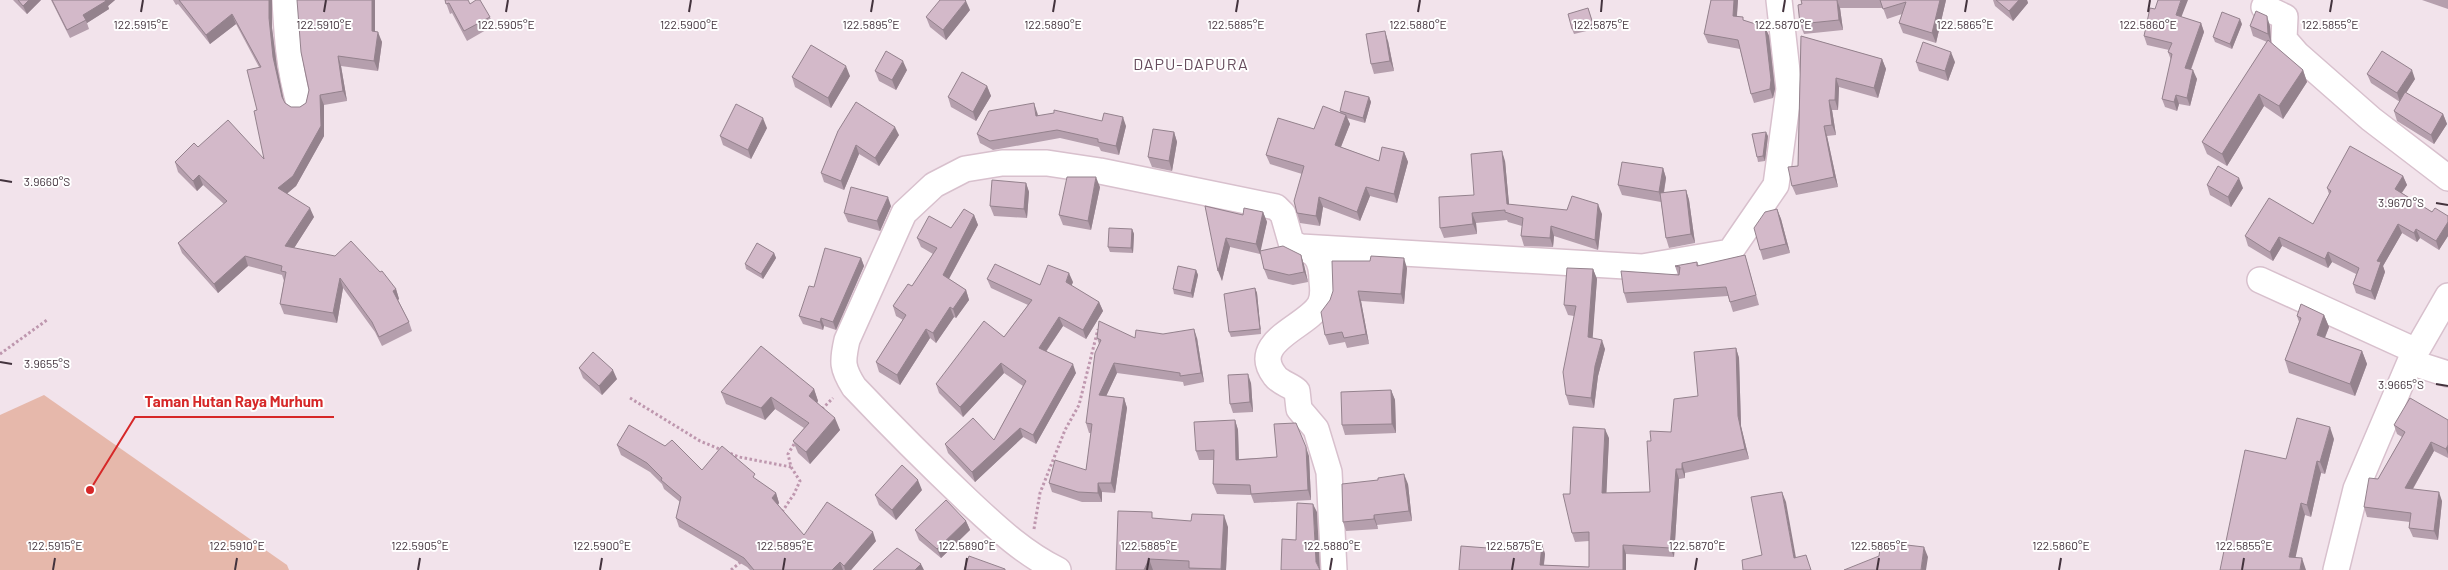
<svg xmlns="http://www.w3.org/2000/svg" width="2448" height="570" viewBox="0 0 2448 570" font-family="Barlow,sans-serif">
<rect width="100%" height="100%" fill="#f2e3eb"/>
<path fill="#e6b8ab" d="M44 395 287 565 289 570H0V415Z"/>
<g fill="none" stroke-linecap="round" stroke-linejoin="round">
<g stroke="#d8c0cd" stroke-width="28">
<path id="minor" d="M285 0C287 36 289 68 299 103
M2264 7 2285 17 2284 39 2297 54 2371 119 2448 178
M1301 247 1642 267 1730 252 1776 185 1789 89 1779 0
M2260 280 2416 351
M2410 362 2448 374
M1058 570C1023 553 996 527 968 501 929 464 891 426 854 387 842 368 842 362 847 340L904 213 934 185 965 169 1002 163H1047L1100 171 1276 207 1283 214 1291 242C1299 247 1308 249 1315 255 1321 262 1322 272 1322 281 1323 289 1324 296 1320 304 1308 327 1248 341 1275 376 1280 383 1291 385 1297 391L1299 409 1316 429 1329 472 1334 570
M2336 570 2356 489 2410 362 2448 296"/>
</g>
<path stroke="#be97ae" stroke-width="3" stroke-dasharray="2.5 2.5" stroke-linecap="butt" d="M0 354 47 320
M630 398 700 441 739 457 791 467
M822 409 833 398
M782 512 794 494 800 481 791 467 788 454 796 441
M1034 529 1040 493 1065 430 1079 405 1098 329
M731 570 742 561"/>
<use href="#minor" stroke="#fff" stroke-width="25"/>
</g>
<path fill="#b59fad" d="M13 0H41L27 14Z
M51 0H115L108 6 109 9 87 23 89 29 70 38Z
M173 0H272V28L277 67 284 101 285 103 291 107H300L306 103 309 90 301 52 375 32 382 42 378 71 341 66 347 101 324 105V136L296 186 287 193 314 217 294 248 396 289 399 299 398 300 409 322 412 331 382 346 375 332 343 288 337 323 284 314 280 304 284 281 282 275 248 266 218 293 182 253 178 243 224 204 203 185 197 191 178 172 175 162 198 147 264 159 257 110 259 67 236 24 210 44 178 4 176 5Z
M445 0 470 4 490 17 493 26 467 41 452 13 450 14Z
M1711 0H1738L1737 16 1744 21 1765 27 1769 36 1775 89 1773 98 1754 103 1751 94 1740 49 1708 43 1704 34Z
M1801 0H1946L1936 43 1903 33 1899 23 1902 14 1887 19 1883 8H1840L1843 30 1804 34 1800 24 1802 4Z
M1993 0H2027L2028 3 2013 21 1995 6Z
M2422 0H2448V9Z
M1588 8 1595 29 1574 34 1572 29Z
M970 10 946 40 930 27 926 17Z
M2181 17 2201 23 2204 32 2191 70 2197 79 2190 106 2179 104 2177 111 2165 107 2162 99 2171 60 2168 52 2169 50 2147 45 2144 36Z
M2242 24 2232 49 2215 42 2213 37Z
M2250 26H2270L2271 43 2303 70 2307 82 2283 119 2264 106 2227 166 2207 154 2202 142 2267 42 2253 36Z
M1801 36 1882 59 1886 69 1878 98 1839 87 1838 110H1832L1836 135 1827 136 1838 187 1796 195 1792 186 1798 166Z
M1388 41 1394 71 1374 74 1371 64Z
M1916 62H1955L1948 81 1919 71Z
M907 70 896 90 879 81 875 71Z
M2367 74 2415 79 2406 93 2443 114 2447 124 2434 144 2397 121 2394 111 2400 102 2371 83Z
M850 76 831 108 795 87 792 77Z
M987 86 991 96 976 121 951 107 948 97Z
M1369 97 1371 102 1365 123 1347 118 1350 124 1341 147 1379 161 1404 152 1408 162 1397 203 1370 196 1360 221 1323 207 1320 226 1300 223 1297 213 1302 174 1270 164 1266 155 1314 129 1340 112V111Z
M1037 112 1038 116 1126 126 1119 155 1101 151 1099 147 1060 138 993 150 980 143 977 134Z
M767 128 751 159 723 145 720 136Z
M838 131 899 135 879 166 859 154 844 190 824 182 821 173Z
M1174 132 1177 142 1172 171 1152 167 1148 157Z
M1768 136 1765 161 1758 162 1757 157Z
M1505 161 1509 205 1602 214 1598 250 1554 236 1553 247 1524 246 1521 236 1522 226 1508 222 1507 220 1476 223 1477 234 1444 238 1440 228 1474 195Z
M1663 168 1666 178 1664 193 1686 190 1689 200 1695 243 1669 248 1666 238 1661 202 1622 195 1618 185Z
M2403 176 2407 185 2402 193 2432 212 2448 216V236L2439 250 2420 238 2417 242 2402 233 2383 266 2385 272 2375 300 2356 293 2353 284 2356 274 2332 262 2328 268 2282 246 2273 261 2248 246 2245 236 2313 224 2329 194 2327 188Z
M1026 183 1029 192 1027 218 994 216 990 206Z
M2207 185 2243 188 2231 207 2210 195Z
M1100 187 1091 230 1063 225 1059 215Z
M891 206 880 231 848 222 844 213Z
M1205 206 1243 215 1263 212 1267 222 1260 251 1301 255 1304 265 1308 282 1293 285 1268 279 1264 269 1260 251V254L1230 247 1222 281Z
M1777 209 1781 219 1790 253 1763 260 1760 250Z
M974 215 978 225 949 279 966 290 969 300 956 318 954 317 936 343 930 338 900 385 879 372 876 362 903 320 896 316 893 306 912 286 933 254 921 247 917 238 951 228Z
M1132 229 1134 234 1133 253 1110 252 1108 247Z
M774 253 776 258 763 279 746 269 745 264Z
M1745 255 1748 265 1759 305 1733 312 1728 296 1627 303 1624 293 1678 275 1675 266 1697 262 1699 266Z
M861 258 864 266 836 330 824 326 823 330 803 324 799 316 814 287Z
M1407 268 1404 304 1361 301 1369 344 1347 348 1345 342 1329 345 1325 335 1330 300Z
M1593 269 1597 279 1592 338 1605 349 1598 376 1594 408 1569 405 1566 395 1574 316 1568 315 1564 305Z
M1196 270 1198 275 1193 298 1174 294 1173 289Z
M987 279 1040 285 1073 282 1071 286 1099 302 1103 311 1086 339 1063 326 1046 352 1076 373 1036 444 1023 437 975 482 948 453 945 444 994 440 1023 386 1004 373 963 417 939 393 936 384 1004 337 1028 305 991 288Z
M1255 288 1257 293 1261 334 1231 337 1229 332Z
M2324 315 2329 327 2325 338 2362 351 2367 364 2355 396 2289 373 2285 360 2299 322 2297 316Z
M1097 338H1197L1204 382 1184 386 1183 382 1117 373 1106 396 1124 398 1127 408 1115 493 1102 492V502H1082L1052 492 1049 483 1086 470 1091 433H1089L1086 423 1099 344Z
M1736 348 1739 358 1741 426 1749 459 1685 473V478L1679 479 1674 557 1626 554V570H1459L1514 550 1542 544 1545 554 1544 565 1589 567V541L1575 542 1572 533 1570 494 1609 438 1606 493 1650 492 1651 441 1671 432Z
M579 368 617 379 602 395 583 378Z
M1251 383 1253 412 1233 413 1230 404Z
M814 389 818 401 817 402 840 430 810 464 798 453 793 441 804 428 775 409 765 420 726 404 721 392Z
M1391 390 1395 400 1396 433 1345 435 1342 425Z
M1235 420 1238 430 1239 459 1309 456 1311 500 1254 503 1251 495 1217 494 1213 484 1214 460H1199L1196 451Z
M2448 420V458L2434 451 2413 489 2442 501 2438 540 2413 537 2409 528 2410 522 2367 517 2364 507 2378 479 2402 437 2397 434 2394 425Z
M2334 439 2325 474 2321 473 2311 517 2305 515 2220 570Z
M617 445 702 470 757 480 776 493 779 503 778 505 804 535 876 541 851 570H750L747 567 679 527 676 518 680 502 664 489 662 484 650 472 621 455Z
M1408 484 1412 521 1377 525 1378 529 1346 531 1343 522Z
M922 490 896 520 879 505 875 495Z
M1155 518 1228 527 1226 570H1116Z
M966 521 970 530 941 558 919 540 915 530Z"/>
<path fill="#94828d" d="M29 0H41L27 14 23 6Z
M105 0H115L108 6 109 9 87 23 83 15Z
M269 0H272V28L277 67 285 107 282 97 273 57 269 18Z
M372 0H375V41L372 31Z
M1734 0H1738L1736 25 1733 16Z
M1837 0 1840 8 1843 30 1839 20Z
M1940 0H1946L1936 43 1932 33Z
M2019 0H2027L2028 3 2013 21 2009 11Z
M2181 0H2188L2179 23 2176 15Z
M966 1 970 10 946 40 943 30Z
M232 14 236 24 210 44 206 35Z
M2267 16 2270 26 2271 43 2268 34Z
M2240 19 2242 24 2232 49 2230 44Z
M2201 23 2204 32 2188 77 2185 68Z
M1765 27 1769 36 1775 89 1773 98 1770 89Z
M1385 31 1388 41 1394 71 1390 61Z
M378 32 382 42 378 71 374 61Z
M1951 52 1955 62 1948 81 1945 71Z
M338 56 341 66 347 101 343 91Z
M1882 59 1886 69 1878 98 1874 88Z
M903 61 907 70 896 90 892 80Z
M846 66 850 76 831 108 828 98Z
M2193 70 2197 79 2190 106 2187 98Z
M2303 70 2307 82 2283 119 2279 106Z
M2412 70 2415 79 2400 102 2397 93Z
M1836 78 1839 87 1838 110 1835 100Z
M987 86 991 96 976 121 973 112Z
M2259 94 2264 106 2227 166 2222 154Z
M320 95 324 105V136L296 186 282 198 278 188Z
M2176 95 2179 104 2177 111 2174 102Z
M1369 97 1371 102 1365 123 1363 118Z
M1829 100 1832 110 1836 135 1832 125Z
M1034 103 1037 112 1040 125 1036 116Z
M2443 114 2447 124 2434 144 2431 135Z
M1346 115 1350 124 1338 154 1335 145Z
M1123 117 1126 126 1119 155 1116 146Z
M763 118 767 128 751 159 748 150Z
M1824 126 1827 136 1838 187 1834 177Z
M895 127 899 135 879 166 875 158Z
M1174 132 1177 142 1172 171 1169 161Z
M1766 132 1768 136 1765 161 1763 156Z
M856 145 859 154 844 190 841 181Z
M1502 151 1505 161 1510 214 1507 204Z
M1404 152 1408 162 1397 203 1394 194Z
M1663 168 1666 178 1662 202 1659 192Z
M199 175 203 185 197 191 193 181Z
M2403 176 2407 185 2398 198 2395 189Z
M1096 177 1100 187 1091 230 1088 221Z
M2239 178 2243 188 2231 207 2228 197Z
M1026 183 1029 192 1027 218 1024 209Z
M1366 187 1370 196 1360 221 1357 212Z
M1686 190 1689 200 1695 243 1691 234Z
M888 197 891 206 880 231 877 221Z
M1319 197 1323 207 1320 226 1316 216Z
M1598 204 1602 214 1598 250 1595 240Z
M310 208 314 217 289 256 285 246Z
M1777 209 1781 219 1790 253 1786 244Z
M1263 212 1267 222 1260 254 1256 244Z
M1472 213 1476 223 1477 234 1473 224Z
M974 215 978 225 946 284 943 275Z
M2448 222V236L2439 250 2436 241Z
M2398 224 2402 233 2383 266 2385 272 2375 300 2371 291 2377 261Z
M1551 226 1554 236 1553 247 1550 238Z
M1132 229 1134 234 1133 253 1131 248Z
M2416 229 2420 238 2417 242 2414 233Z
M2279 237 2282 246 2273 261 2270 252Z
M1226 238 1230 247 1222 281 1218 271Z
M2328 252 2332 262 2328 268 2325 259Z
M774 253 776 258 763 279 761 274Z
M1301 255 1304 265 1308 282 1304 272Z
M245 256 248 266 218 293 214 284Z
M861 258 864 266 836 330 833 322Z
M1404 258 1407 268 1404 304 1401 294Z
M1593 269 1597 279 1592 347 1588 337Z
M1196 270 1198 275 1193 298 1191 293Z
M1069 273 1073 282 1069 292 1066 282Z
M340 278 343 288 337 323 333 313Z
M1255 288 1257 293 1261 334 1260 329Z
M396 289 399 299 397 301 393 291Z
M966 290 969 300 956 318 953 309Z
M1358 291 1361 301 1369 344 1366 334Z
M1099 302 1103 311 1086 339 1083 330Z
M950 307 954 317 936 343 933 333Z
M2324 315 2329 327 2321 347 2317 335Z
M1059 317 1063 326 1042 357 1039 348Z
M821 318 824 326 823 330 820 322Z
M926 329 930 338 900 385 897 375Z
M1194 329 1197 338 1204 382 1201 373Z
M1602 340 1605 349 1598 376 1594 408 1591 398 1595 366Z
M1736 348 1739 358 1741 426 1749 459 1745 449 1738 416Z
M2362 351 2367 364 2355 396 2350 384Z
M1001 363 1004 373 963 417 960 407Z
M1114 363 1117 373 1102 405 1099 395Z
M1073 364 1076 373 1036 444 1033 435Z
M613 370 617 379 602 395 599 386Z
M1248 374 1251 383 1253 412 1250 402Z
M814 389 818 401 814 408 809 396Z
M1391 390 1395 400 1396 433 1392 424Z
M771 397 775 409 765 420 761 408Z
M1124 398 1127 408 1115 493 1111 483Z
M835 418 840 430 810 464 806 452Z
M1235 420 1238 430 1239 469 1236 460Z
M2330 427 2334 439 2325 474 2320 462Z
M1020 428 1023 437 975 482 972 472Z
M1605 429 1609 438 1606 503 1602 493Z
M2431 442 2434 451 2408 497 2405 488Z
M2448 445V455L2446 449Z
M1306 447 1309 456 1311 500 1308 490Z
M2317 461 2321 473 2311 517 2307 505Z
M1682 463 1685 473V478L1682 469Z
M1676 469 1679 479 1674 557 1670 548Z
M1404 474 1408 484 1412 521 1409 511Z
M918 480 922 490 896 520 892 510Z
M1098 483 1102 492V502L1098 493Z
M1782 492 1786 502 1798 569 1794 558Z
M2439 492 2442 501 2438 540 2434 531Z
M776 493 779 503 776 507 772 498Z
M2301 503 2305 515 2293 569 2289 557Z
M1313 504 1317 512 1320 570 1316 562Z
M1224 515 1228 527 1226 570H1221Z
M1374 515 1377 525 1378 529 1374 519Z
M966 521 970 530 941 558 937 549Z
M873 532 876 541 851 570H845L844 566Z
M1542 544 1545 554 1543 570 1540 565Z
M1623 545 1626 554V570H1623Z
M1924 547 1928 557 1926 570H1921Z
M2302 558 2306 570H2300Z
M1149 559 1153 570H1144Z
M840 562 843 570H832Z
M921 564 924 570H915Z"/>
<path fill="#d3b9c9" stroke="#94828d" d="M18 0H29L23 6Z
M52 0H105L106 1 83 15 86 20 67 30Z
M179 0H269V18L273 57 282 97 285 103 291 107H300L306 103 309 90 301 52 297 0H372V31L378 32 374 61 338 56 343 91 320 95 321 126 293 176 278 188 310 208 285 246 335 256 351 241 380 272 382 271 396 289 393 291 409 322 379 337 372 322 340 278 333 313 280 304 286 272 281 271 282 266 245 256 214 284 178 243 227 201 199 175 193 181 175 162 194 143 198 147 228 120 264 159 254 111 257 110 247 70 261 67 232 14 206 35Z
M445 0H468L470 4 476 0H480L490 17 464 31 449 3 446 4Z
M940 0H965L966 1 943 30 926 17Z
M1711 0H1734L1733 16 1743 17V20L1765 27 1771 80 1770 89 1751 94 1738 40 1704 34Z
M1801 0H1837L1839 20 1800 24 1798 5 1802 4Z
M1880 0H1940L1932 33 1899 23 1906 2 1883 9Z
M1996 0H2019L2009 11Z
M2158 0H2181L2176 15 2201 23 2185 68 2193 70 2187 98 2176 95 2174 102 2162 99 2172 54 2168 52 2172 43 2144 36 2150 8 2155 9Z
M1588 8 1593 24 1572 29 1568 14Z
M2256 11 2267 16 2268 34 2250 26Z
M2222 12 2240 19 2230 44 2213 37Z
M1385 31 1390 61 1371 64 1366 34Z
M1801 36 1882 59 1874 88 1836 78 1835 100H1829L1832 125 1824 126 1834 177 1792 186 1788 167 1798 166Z
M2268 40 2303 70 2279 106 2259 94 2222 154 2202 142Z
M1923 42 1951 52 1945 71 1916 62Z
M811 45 846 66 828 98 792 77Z
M886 51 903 61 892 80 875 71Z
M2382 51 2412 70 2397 93 2367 74Z
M962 72 987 86 973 112 948 97Z
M1345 91 1369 97 1363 118 1340 111Z
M2405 92 2443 114 2431 135 2394 111Z
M856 102 895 127 875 158 856 145 841 181 821 173 838 131Z
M1034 103 1036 116 1054 113V110L1102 121 1104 113 1123 117 1116 146 1098 142V139L1057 130 990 141 977 134 989 111Z
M736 104 763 118 748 150 720 136Z
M1323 106 1346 115 1335 145 1379 161 1382 147 1404 152 1394 194 1366 187 1357 212 1319 197 1316 216 1297 213 1294 201 1304 166 1266 155 1278 118 1314 129Z
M1153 129 1174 132 1169 161 1148 157Z
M1766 132 1763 156 1757 157 1752 134Z
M2350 146 2403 176 2395 189 2432 212 2435 208 2448 216V222L2436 241 2416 229 2414 233 2398 224 2377 261 2381 262 2371 291 2353 284 2359 268 2328 252 2325 259 2279 237 2270 252 2245 236 2269 198 2313 224 2331 191 2327 188Z
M1502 151 1507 204 1567 210 1572 196 1598 204 1595 240 1551 226 1550 238 1521 236 1523 218 1505 212V210L1472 213 1473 224 1440 228 1439 197 1474 195 1471 154Z
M1622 162 1663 168 1659 192 1618 185Z
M2218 166 2239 178 2228 197 2207 185Z
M1067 177H1096L1088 221 1059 215Z
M992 180 1026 183 1024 209 990 206Z
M851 187 888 197 877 221 844 213Z
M1686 190 1691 234 1666 238 1660 193Z
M1205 206 1243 215 1244 208 1263 212 1256 244 1226 238 1218 271Z
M964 209 974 215 943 275 966 290 953 309 950 307 933 333 926 329 897 375 876 362 906 315 893 306 908 284 912 286 937 248 917 238 929 216 951 228Z
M1777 209 1786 244 1760 250 1754 228 1765 212Z
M1109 228 1132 229 1131 248 1108 247Z
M757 243 774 253 761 274 745 264Z
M1283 246 1301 255 1304 272 1289 275 1264 269 1260 251Z
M825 248 861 258 833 322 821 318 820 322 799 316 809 286 814 287Z
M1745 255 1756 295 1730 302 1726 287 1624 293 1621 271 1679 275 1680 267 1675 266 1697 262V266Z
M1371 256 1404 258 1401 294 1358 291 1366 334 1344 338 1342 332 1325 335 1321 312 1330 300 1333 291 1332 261H1370Z
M995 264 1040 285 1048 265 1069 273 1066 282 1099 302 1083 330 1059 317 1039 348 1073 364 1033 435 1020 428 972 472 945 444 973 418 994 440 1026 381 1001 363 960 407 936 384 984 321 1004 337 1032 300 987 279Z
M1178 266 1196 270 1191 293 1173 289Z
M1567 268 1593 269 1588 337 1602 340 1595 366 1591 398 1566 395 1563 372 1576 306 1564 305Z
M1255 288 1260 329 1229 332 1224 294Z
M2301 304 2324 315 2317 335 2362 351 2350 384 2285 360 2301 318 2297 316Z
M1099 321 1135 338 1136 330 1163 334 1194 329 1201 373 1180 376V373L1114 363 1099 395 1124 398 1111 483H1098V493L1078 492 1049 483 1055 460 1086 470 1092 424 1086 423 1095 353 1101 340 1097 338Z
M761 346 814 389 809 396 835 418 806 452 793 441 809 423 771 397 761 408 721 392Z
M1736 348 1738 416 1745 449 1682 463V469H1676L1670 548 1623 545V570H1459L1461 546 1514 550 1515 542 1542 544 1540 565 1589 567V532L1572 533 1563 494H1570L1573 427 1605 429 1602 493 1650 492 1647 441H1651L1650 431 1671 432 1674 399 1698 396 1694 352Z
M593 352 613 370 599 386 579 368Z
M1248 374 1250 402 1230 404 1228 375Z
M1391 390 1392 424 1342 425 1341 392Z
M2410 398 2448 420V445L2446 449 2431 442 2405 488 2439 492 2434 531 2409 528 2411 513 2364 507 2369 478 2378 479 2405 432 2394 425Z
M2297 418 2330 427 2320 462 2317 461 2307 505 2301 503 2289 557 2302 558 2300 570H2220L2245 450 2286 459Z
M1235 420 1236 460 1277 457 1274 424 1296 423 1306 447 1308 490 1251 494 1250 485 1213 484 1214 450 1196 451 1194 422Z
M629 425 665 446 672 440 702 470 722 446 755 474 753 477 776 493 772 498 804 535 827 502 873 532 844 566 840 562 832 570H754L744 558 676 518 681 497 661 480 662 478 647 463 617 445Z
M902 465 918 480 892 510 875 495Z
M1404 474 1409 511 1374 515V519L1343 522 1342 484 1378 480V478Z
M1782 492 1794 558 1806 555 1811 570H1743L1742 560 1762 555 1751 497Z
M946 500 966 521 937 549 915 530Z
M1297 503 1313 504 1316 562 1320 570H1281L1282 539 1296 540Z
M1118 511 1152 512V518L1191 521 1192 514 1224 515 1221 569 1189 568V561L1149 559 1144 570H1116Z
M1881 542 1924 547 1921 570H1844L1879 556Z
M897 548 921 564 915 570H873Z
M969 556 1005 569V570H964Z"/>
<path fill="none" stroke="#43333d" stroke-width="2" d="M141 12 143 0M324 12 326 0M506 12 508 0M689 12 691 0M871 12 873 0M1053 12 1055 0M1236 12 1238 0M1418 12 1420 0M1601 12 1602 0M1783 12 1785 0M1965 12 1967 0M2148 12 2150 0M2330 12 2332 0M0 180 12 182M2436 203 2448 205M0 362 12 364M2436 384 2448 386M53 570 55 558M235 570 237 558M418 570 420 558M600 570 602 558M783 570 785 558M965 570 967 558M1147 570 1149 558M1330 570 1332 558M1512 570 1514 558M1695 570 1697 558M1877 570 1879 558M2059 570 2061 558M2242 570 2244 558"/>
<g text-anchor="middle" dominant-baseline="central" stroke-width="4" stroke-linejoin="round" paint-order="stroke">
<g font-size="16" letter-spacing="1" fill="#664b5c" stroke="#fff">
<text x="1191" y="63">DAPU-DAPURA</text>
</g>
</g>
<g font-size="12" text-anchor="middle" fill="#43333d" stroke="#fff" stroke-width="4" stroke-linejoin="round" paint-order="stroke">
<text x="141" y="29">122.5915°E</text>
<text x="324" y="29">122.5910°E</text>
<text x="506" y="29">122.5905°E</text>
<text x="689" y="29">122.5900°E</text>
<text x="871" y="29">122.5895°E</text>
<text x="1053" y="29">122.5890°E</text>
<text x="1236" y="29">122.5885°E</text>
<text x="1418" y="29">122.5880°E</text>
<text x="1601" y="29">122.5875°E</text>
<text x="1783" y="29">122.5870°E</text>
<text x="1965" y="29">122.5865°E</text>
<text x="2148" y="29">122.5860°E</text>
<text x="2330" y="29">122.5855°E</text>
<text x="47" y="186">3.9660°S</text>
<text x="2401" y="207">3.9670°S</text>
<text x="47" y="368">3.9655°S</text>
<text x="2401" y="389">3.9665°S</text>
<text x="55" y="550">122.5915°E</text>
<text x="237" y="550">122.5910°E</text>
<text x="420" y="550">122.5905°E</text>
<text x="602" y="550">122.5900°E</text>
<text x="785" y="550">122.5895°E</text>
<text x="967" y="550">122.5890°E</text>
<text x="1149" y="550">122.5885°E</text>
<text x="1332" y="550">122.5880°E</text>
<text x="1514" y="550">122.5875°E</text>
<text x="1697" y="550">122.5870°E</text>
<text x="1879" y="550">122.5865°E</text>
<text x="2061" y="550">122.5860°E</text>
<text x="2244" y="550">122.5855°E</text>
</g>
<path fill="none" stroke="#d62828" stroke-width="2" d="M90 490L135 417H334"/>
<circle fill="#d62828" stroke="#fff" stroke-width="2" cx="90" cy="490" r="5"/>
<g font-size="15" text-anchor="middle" font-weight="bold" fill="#d62828" stroke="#fff" stroke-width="4" stroke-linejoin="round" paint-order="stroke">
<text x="234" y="407">Taman Hutan Raya Murhum</text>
</g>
</svg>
